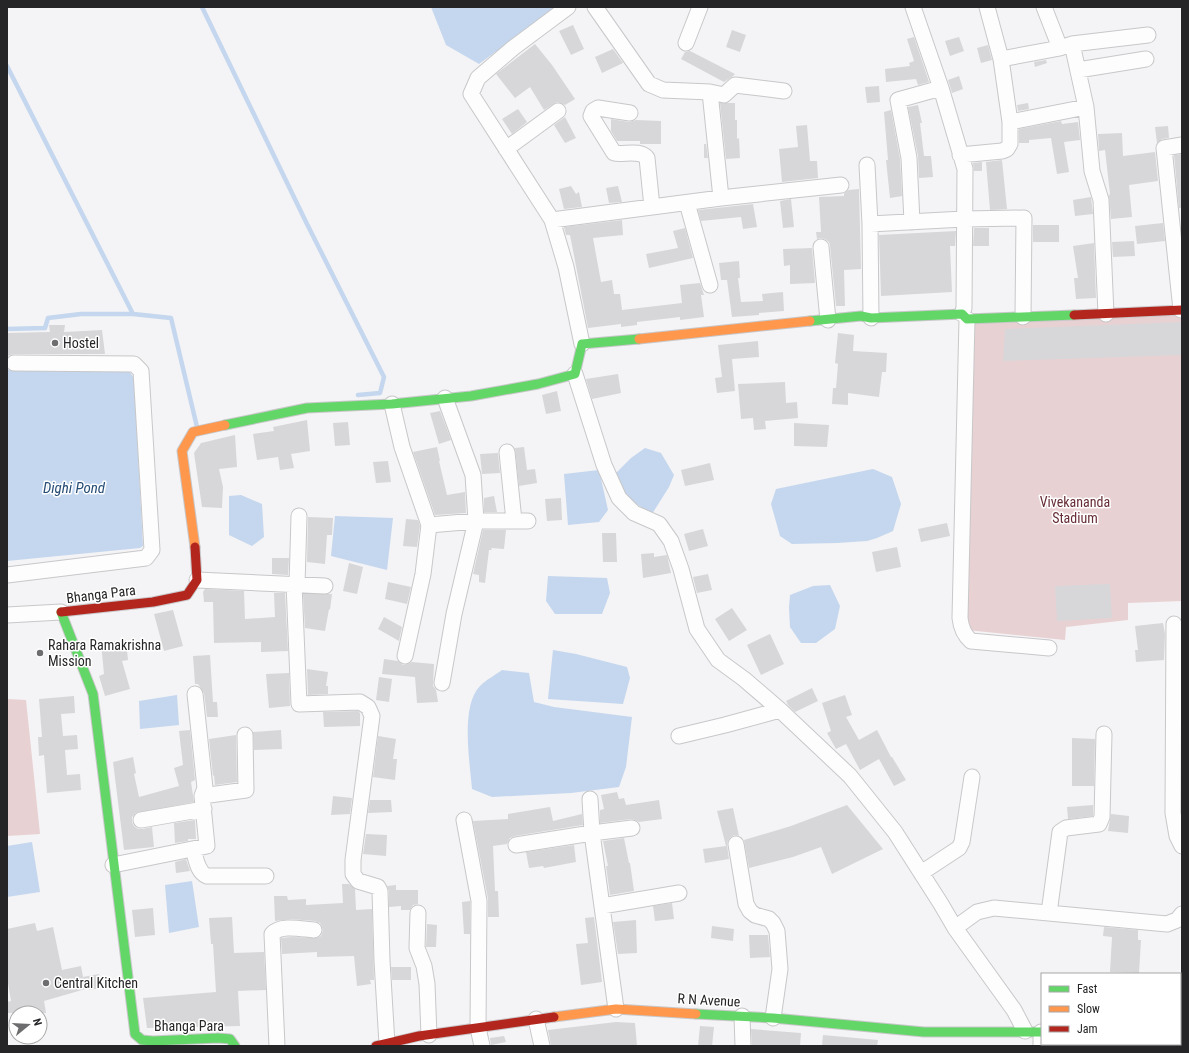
<svg xmlns="http://www.w3.org/2000/svg" width="1189" height="1053" viewBox="0 0 1189 1053" font-family="'Roboto Condensed',sans-serif">
<rect width="100%" height="100%" fill="#f4f3f5"/>
<path fill="#e8d1d3" d="M1182 315V601L1128 603V620L1066 627 1065 640 967 630 971 322Z
M7 699 26 700 40 834 7 836Z"/>
<path fill="#c4d7ee" d="M431 7H557L479 64 446 45Z
M7 370 129 371 134 378 143 546 140 548 7 561Z
M645 448 661 453 674 475 669 487 652 514 624 496 615 474 631 458Z
M873 469 892 477 901 504 893 531 877 538 867 541 837 543 792 544 780 536 771 504 776 489Z
M599 470 608 510 599 522 568 525 564 474Z
M241 495 262 504 264 537 252 546 229 535V496Z
M335 516 393 518 387 570 331 556Z
M548 576 607 578 610 593 602 614H555L546 601Z
M830 585 840 606 835 629 816 643H801L790 627 789 608 790 595 813 586Z
M553 650 576 654 627 667 630 678 623 704 548 699Z
M502 670 529 673 534 702 554 707 632 717 626 767 619 787 571 793 492 797 472 789C470 763 460 706 480 686 486 680 495 675 502 670Z
M177 695 179 725 140 729 139 701Z
M32 842 40 892 7 897V846Z
M192 881 199 927 169 933 165 885Z"/>
<g fill="none" stroke-linecap="round" stroke-linejoin="round">
<path stroke="#c4d7ee" stroke-width="4.5" d="M202 7 306 222 384 377 380 393 358 395
M7 66 133 314
M7 329 45 328 48 318 81 314H133L171 318 197 427"/>
</g>
<path fill="#d7d7d9" d="M573 25 584 49 571 55 559 31Z
M732 30 746 35 740 52 726 47Z
M914 37 929 82 918 85 916 79 886 82 885 69 910 66 909 63 914 61 907 39Z
M959 37 964 51 950 56 945 41Z
M535 44 552 65 575 99 565 105 561 103 557 102 544 110 530 87 515 98 496 74Z
M988 45 992 60 981 63 977 48Z
M613 49 623 63 602 73 595 57Z
M690 51 735 74 733 76 724 82 681 59 685 52Z
M1046 60 1047 63 1035 67 1034 62Z
M959 76 963 89 952 93 948 80Z
M879 86 880 102 867 103 865 87Z
M720 103H735V120H737V139L739 138 740 158 726 159Z
M1028 103 1029 109 1018 111 1017 105Z
M918 105 922 123H920L924 156H931L933 177 919 178 918 156 908 107Z
M518 109 527 122 512 134 502 119Z
M891 110 900 159 902 196 890 198 886 160H888L884 112Z
M565 117 576 138 565 143 554 125Z
M611 119 629 122 636 120 661 121V144H640V141H617L611 131Z
M1061 121 1062 124 1078 122 1080 140 1064 142 1069 172 1057 174 1051 138 1029 140V143H1019V129Z
M807 125 810 161H817L818 178 782 182 779 149 798 147 796 126Z
M1168 126 1169 138 1162 139 1157 143 1155 127Z
M1122 133 1123 156 1155 152 1158 181 1129 185 1132 217 1111 219 1109 195 1110 194 1105 150 1099 151 1098 134Z
M704 144H706L708 158H704Z
M1182 154V208H1179L1174 155Z
M1002 160 1007 209 990 210 986 162Z
M982 162V171H974L973 163Z
M571 186 576 194 579 192 582 207 564 209 559 189Z
M618 186 622 202 609 203 606 188Z
M859 189 861 269 844 270 845 306H836L830 246 829 242 825 239 821 238 817 239 816 232H821L819 197 844 196V193L848 190Z
M1091 197 1093 214 1075 216 1073 200Z
M791 199 794 227 783 228 780 201Z
M753 204 757 227 743 229 741 217 701 221 698 210Z
M622 220 623 235 593 238 601 282 612 280 614 294H620L622 310 682 303 680 285 700 283 704 295H701L704 317 680 320V317L637 322V325L621 327V324L588 328 570 235H566L564 227Z
M1163 223 1165 241 1137 244 1135 226Z
M1033 225H1059V242H1033Z
M685 228 693 258 649 268 646 254 678 248 673 231Z
M974 228H989V246H973Z
M956 231 955 246H950L952 292 881 296 879 235Z
M1134 241 1135 256 1113 257 1112 242Z
M1094 243 1096 298 1076 299 1074 278H1078L1073 246Z
M812 248 815 283 790 284V265L784 266 783 249Z
M739 261 740 278H738L741 302 763 301 762 294 783 292 784 311 759 313V315L732 317 727 280H721L719 263Z
M1182 322V355L1003 361 1005 329Z
M49 325H65L64 332 102 330 105 354H14L7 356V333L50 332Z
M838 333 854 335 853 351 887 353 886 372H882L879 397 848 393V405L832 404 833 388H836L838 364 835 363Z
M758 341 759 357 732 359 735 391 717 393 715 378 722 377 718 345Z
M618 374 621 393 592 399 586 379Z
M785 382 786 403 797 402 798 418 765 421 766 429 754 430 753 418 741 419 738 384Z
M557 391 561 411 546 414 542 395Z
M440 411 451 440 439 444 430 413Z
M307 420 310 451 291 454 294 468 280 470 278 457 257 460 253 434 274 431 273 427Z
M348 422 350 445 335 446 333 423Z
M794 423 829 425 827 447 794 446Z
M235 435 237 467 219 469 223 487 222 508 202 507 194 453 201 443Z
M437 447 440 461H439L447 495 465 492 466 513 435 515 413 452Z
M524 447 527 470 535 469 537 483 519 486 515 448Z
M498 453 500 473 482 474 480 454Z
M388 461 391 482 376 483 373 462Z
M710 463 714 480 685 486 681 470Z
M494 496 497 512H484V498Z
M561 498 562 520 547 521 545 499Z
M308 517 333 518 332 535H327L325 564 307 562Z
M406 519 418 520 420 526 417 547 403 546Z
M947 523 950 536 921 542 918 529Z
M703 529 708 546 689 551 684 534Z
M483 530H506L504 549 491 548 492 550H489L485 583 479 582V575L473 574Z
M602 533H616L617 562H603Z
M897 547 901 567 876 572 872 552Z
M654 553V557L667 555 671 573 643 578 641 554Z
M272 558H289L288 575 272 574Z
M349 563 363 567 357 594 343 591Z
M708 574 712 590 697 593 693 577Z
M388 582 411 587 407 604 385 599Z
M1110 584 1112 618 1057 621 1055 586Z
M205 589 244 591 245 619 275 617 274 593H285L288 651 261 652V642L214 643 213 602H204L203 592Z
M303 594H332L330 610 329 609 325 631 305 628Z
M732 608 747 630 729 641 715 619Z
M173 610 183 646 164 651 154 614Z
M384 617 402 627 399 641 378 629Z
M1163 623 1165 634 1164 660 1136 662 1135 650H1138L1135 626Z
M770 634 784 664 761 675 747 645Z
M126 640 128 660 122 661 130 689 105 696 99 676 104 674 101 643Z
M210 655 213 702H217L218 717H207L204 693 198 684H195L193 656Z
M384 659 398 661 403 665 408 664 412 662 434 664 433 686 436 690 438 702 417 703 415 677 382 674Z
M307 669 328 672 326 686H328V694L308 695Z
M289 673 290 706 269 708 266 674Z
M379 677 392 679 389 702 376 700Z
M812 688 818 701 795 712 788 705 786 701Z
M845 695 852 715 846 717 859 740 877 730 891 757H892L906 780 894 786 879 759 860 770 846 744 836 749 827 733 831 731 822 703Z
M74 696 75 713 61 714 63 736 77 735 78 749 65 750 67 775 80 774 81 790 47 793 44 755 39 756 38 737H42L39 699Z
M358 711 360 713V726L324 727 323 712Z
M190 730 195 780 191 782 194 802 136 813 132 817V822L134 826 138 829H142L152 827 154 847 124 850 113 762 133 757 136 773 134 774 139 797 179 786 174 768 183 765 179 731Z
M281 730 282 749 254 750 253 732Z
M236 735 237 782 215 785 214 775 213 776 209 739Z
M378 736 396 739 393 759H397L395 780 373 777Z
M1072 738 1095 739 1094 786H1072Z
M617 792 619 799 624 798 626 805 659 800 662 819 639 822 635 820 631 819 600 823V810L604 809 601 795Z
M333 796 352 798 350 814 331 815Z
M370 800H391L392 812 368 813Z
M847 805 883 849 832 874 821 847 793 857 749 868 744 840 791 826Z
M1093 805V816L1068 819 1067 807Z
M550 807 553 821 582 814 583 825 515 836 510 838 507 844 493 846 495 891H498L499 917H488V899L473 821 508 819V814Z
M733 808 739 836 734 835 731 837 728 840 727 845 729 859 705 863 703 849 726 846 717 811Z
M1111 814 1129 816 1128 833 1108 831Z
M195 820 196 839H188V841L175 843 174 823Z
M366 834 387 835 386 856 363 854Z
M624 838 629 863H630L634 891 610 895 606 866H608L603 841Z
M574 845 576 862 544 868 543 866 529 868 526 852Z
M186 859 190 871 176 873 175 862Z
M342 884H349L355 889 356 910 372 909 374 980H370L371 984 357 986 354 956 317 957V952L282 954 281 938 291 937 317 938 321 936 323 931 322 927 320 923 315 921 291 919 275 921 274 896H287L288 900 306 899V905L343 903Z
M396 885V890H418V904L413 905 410 910H401V906L389 907V891L387 886Z
M470 901V934H464L462 902Z
M672 903 674 919 655 921 653 906Z
M153 908 155 935 135 937 132 910Z
M232 917 234 953 264 952 266 990 238 991 240 1026 147 1028 143 998 216 992 213 944H211L209 918Z
M594 917 602 982 581 985 576 944 588 943 585 918Z
M636 920 637 953 618 954 613 922Z
M35 923 37 931 53 927 62 970 81 966 83 977 99 974 102 988 89 990V988L44 1001 46 1013H7V1002L11 1001 7 977V929Z
M427 924 437 925 436 947H426Z
M712 926 734 929 733 941 711 938Z
M1104 927 1138 930V940H1141L1139 973 1110 972 1112 937 1103 936Z
M749 935H768L770 957 750 958Z
M391 967H411V980H392Z
M616 1022 635 1023 637 1046H551L548 1030Z
M700 1026 714 1027 712 1046H698Z
M751 1029 801 1033 800 1046H752Z
M823 1035 878 1040 877 1046H822Z
M504 1036 506 1042 491 1045 490 1038Z"/>
<g fill="none" stroke-linecap="round" stroke-linejoin="round">
<g stroke="#c8c7c9" stroke-width="17">
<path id="street" d="M568 7 513 48 478 78 471 94 552 220 566 267 582 344
M595 7 649 84 663 90 710 92 721 198
M1044 7 1060 48 1072 44 1148 35
M686 43 700 7
M1072 44 1086 107 1092 171 1101 200 1106 314
M1001 59 1060 48
M1078 70 1146 59
M941 88 965 169 964 308 962 314
M710 92 724 95 735 85 784 91
M630 113 598 108 593 111 591 116 614 153C624 155 640 149 647 158L652 207
M1010 122 1086 107
M506 149 558 111
M960 155 1002 151 1007 149 1010 144V122L1001 59 987 7
M867 165 870 224 871 318
M687 203 710 285
M552 220 721 198 841 185
M912 222 909 158 898 100 941 88 913 7
M870 224 964 219 1024 218 1023 317
M821 247 828 320
M1181 310 1164 148 1182 145
M967 319 960 618C961 628 964 635 971 641L1049 648
M575 374 604 465 619 498 634 513 659 524 671 541 681 569 697 629 718 660 744 679 780 710 850 776 895 832 941 904 955 928 1014 1010 1025 1031
M392 404 402 447 429 525 423 574 405 656
M507 452 514 521
M429 525 476 521H528
M7 575 146 558 152 550 141 371 134 364 14 363
M197 580 325 586
M294 584 299 704 360 702 368 707 372 716 353 860V874L358 881 378 887 380 891 382 961 387 1044
M297 585 299 516
M7 615 61 612
M1174 624 1173 813 1177 836 1182 846
M442 683 454 614 476 521 473 475 445 398
M679 736 725 725 780 710
M202 796 246 790 245 735
M590 799 592 833 616 1009
M141 820 204 809
M464 820 479 901 478 1028 482 1046
M736 844 746 904 750 911 755 915 769 919 773 923 777 931 780 969 773 1018
M516 845 592 833 632 828
M193 849C196 858 197 872 207 876H266
M113 865 207 846 202 796 205 788 195 694
M921 873 959 848 962 842 972 777
M602 906 679 893
M418 913 417 948 424 966 427 984 429 1035
M1049 913 1060 832 1066 828 1099 824 1102 817 1104 734
M955 928 977 912 994 908 1167 924 1177 920 1182 914
M742 1016 743 1046
M536 1019 542 1046
M1041 1032V1046
M1096 1044V1046
M277 1046 272 934C281 924 301 929 314 930"/>
</g>
<g stroke="#c8c7c9" stroke-width="11">
<path id="fast" d="M810 321 861 316 871 318 962 314 967 319 1074 315
M225 425 307 408 392 404 471 396 538 384 575 374 582 344 639 339
M61 612 93 694 135 1034 142 1040 153 1041 218 1038 230 1039 235 1046
M696 1014 773 1018 924 1032H1042"/>
</g>
<g stroke="#c8c7c9" stroke-width="11">
<path id="slow" d="M639 339 810 321
M195 547 182 451 193 432 225 425
M554 1017 616 1009 696 1014
M1180 1037H1182"/>
</g>
<g stroke="#c8c7c9" stroke-width="11">
<path id="jam" d="M1074 315 1182 310
M61 612 153 602 187 595 197 580 195 547
M376 1046 419 1036 554 1017"/>
</g>
<use href="#street" stroke="#fdfdfe" stroke-width="15"/>
<use href="#fast" stroke="#63d668" stroke-width="9"/>
<use href="#slow" stroke="#ff974d" stroke-width="9"/>
<use href="#jam" stroke="#b3261e" stroke-width="9"/>
</g>
<g fill="#6d6c6e" stroke="#fff" stroke-width="1.5">
<circle cx="55" cy="343" r="4"/>
<circle cx="40" cy="653" r="4"/>
<circle cx="46" cy="983" r="4"/>
</g>
<g text-anchor="middle" dominant-baseline="central" stroke-width="3" stroke-linejoin="round" paint-order="stroke">
<g font-size="14" fill="#252426" stroke="#fff" text-anchor="start">
<text x="63" y="343">Hostel</text>
<text x="48" y="645">Rahara Ramakrishna<tspan x="48" dy="16">Mission</tspan></text>
<text x="54" y="983">Central Kitchen</text>
</g>
<g font-size="14" fill="#672d36" stroke="#fff">
<text x="1075" y="502">Vivekananda<tspan x="1075" dy="16">Stadium</tspan></text>
</g>
<g font-size="14" fill="#252426" stroke="#fff">
<text transform="translate(101 594) rotate(-7)">Bhanga Para</text>
<text transform="translate(709 1000) rotate(3)">R N Avenue</text>
<text x="189" y="1026">Bhanga Para</text>
</g>
<g font-size="15" font-style="italic" fill="#264c76" stroke="#fff">
<text x="74" y="488">Dighi Pond</text>
</g>
</g>
<rect width="1189" height="1053" fill="none" stroke="#252426" stroke-width="16"/>
<rect x="1041" y="973" width="140" height="72" fill="#ffffff" stroke="#a8a7a8"/>
<rect x="1049" y="986" width="20" height="6" fill="#63d668" stroke="#a8a7a8"/>
<text x="1077" y="993" font-size="12" fill="#252426">Fast</text>
<rect x="1049" y="1006" width="20" height="6" fill="#ff974d" stroke="#a8a7a8"/>
<text x="1077" y="1013" font-size="12" fill="#252426">Slow</text>
<rect x="1049" y="1026" width="20" height="6" fill="#b3261e" stroke="#a8a7a8"/>
<text x="1077" y="1033" font-size="12" fill="#252426">Jam</text>
<g transform="translate(28 1025) rotate(72)"><circle r="19" fill="#ffffff" stroke="#a8a7a8"/>
<path d="M0-3L7 15L0 10L-7 15Z" fill="#6d6c6e"/>
<text y="-6" font-size="11" font-weight="bold" text-anchor="middle" fill="#252426">N</text>
</g>
</svg>
